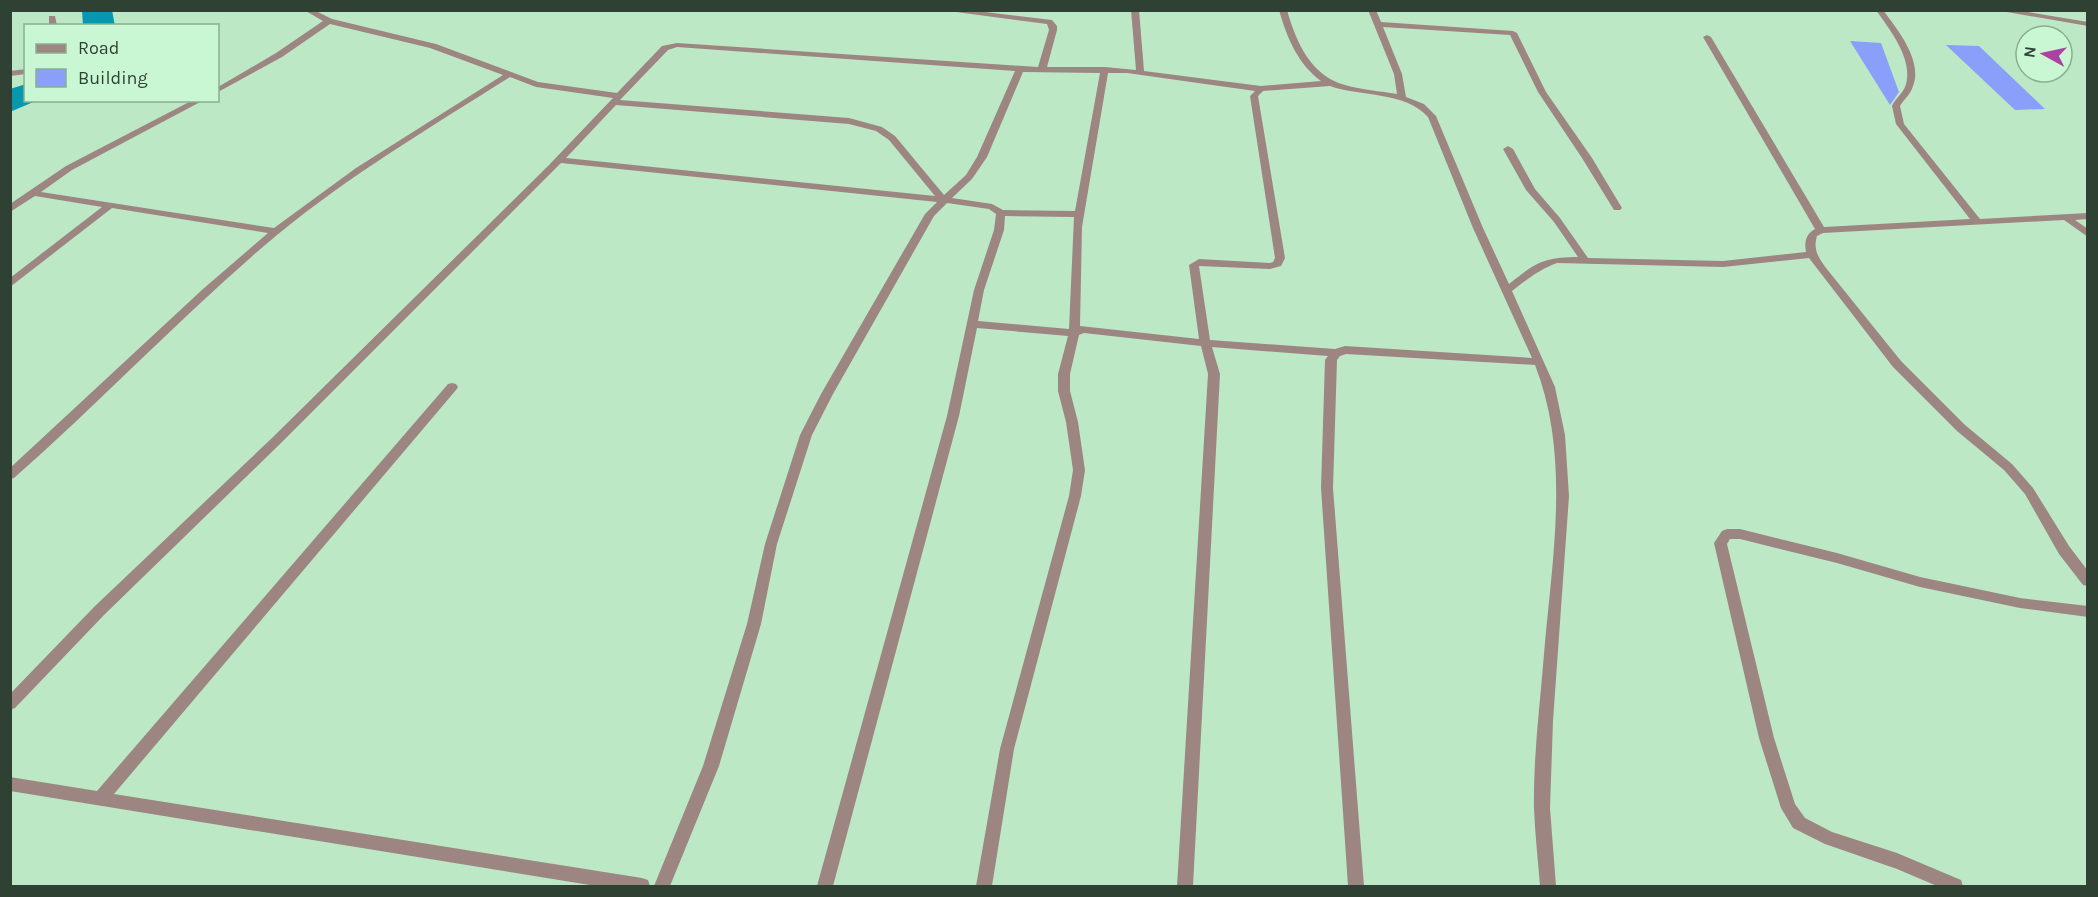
<svg xmlns="http://www.w3.org/2000/svg" width="2098" height="897" viewBox="0 0 2098 897" font-family="Karla,sans-serif">
<rect width="100%" height="100%" fill="#bce8c6"/>
<g fill="none" stroke-linecap="round" stroke-linejoin="round">
<path fill="#0598ae" fill-rule="evenodd" d="M82 10H112L115 26H83Z
M26 84V100H38L10 112V89Z"/>
</g>
<path fill="#899ffa" d="M1850 41 1881 43 1899 92 1890 105Z
M1946 45 1979 46 2045 109 2015 110Z"/>
<g fill="none" stroke-linecap="round" stroke-linejoin="round">
<path fill="#9d8681" fill-rule="evenodd" d="M304 10H314L332 19 436 44 538 82 617 93 662 46 677 43 1038 67 1049 30 1047 24 941 10H969L1052 20 1057 26V30L1047 67H1105L1136 70 1131 10H1139L1144 71 1261 86 1321 81C1298 64 1287 38 1279 10H1287C1296 42 1311 76 1345 85 1362 90 1380 91 1397 94L1394 74 1368 10H1376L1381 22 1513 31 1517 33 1546 92 1592 158 1622 208 1620 210H1614L1582 158 1538 92 1510 35 1383 27 1402 74 1406 97 1424 104 1436 116 1483 228 1509 284C1535 263 1544 257 1578 257L1554 222 1526 190 1503 149 1508 146 1513 149 1535 189 1560 218 1588 258 1723 261 1806 252C1804 242 1806 234 1815 229L1703 37 1707 35 1711 37 1824 227 1970 219 1896 124 1892 106C1895 99 1902 94 1905 87 1915 61 1890 30 1876 10H1883C1898 30 1923 61 1913 86 1911 94 1904 99 1900 106L1904 124 1980 219 2088 213V219L2075 220 2088 229V237L2064 220 1823 233 1817 236C1813 249 1818 257 1826 268L1901 361 1965 425 2012 464 2033 488 2069 546 2088 571V586L2083 585 2059 554 2025 494 2004 470 1957 431 1893 367 1809 258 1723 267 1557 263C1540 269 1526 280 1512 291L1555 387 1565 435 1569 496 1553 721 1550 808 1556 886H1540C1538 860 1535 834 1534 809 1533 757 1540 705 1544 654 1552 559 1571 457 1535 365L1346 354 1340 356 1337 360 1333 488 1364 886H1348L1321 488 1325 360 1328 356 1212 347 1220 374 1193 886H1177L1208 374 1201 346 1084 333 1079 335 1070 374V391L1078 422 1085 470 1081 496 1014 749 992 886H976L1000 749 1069 496 1073 470 1066 422 1058 391V374L1068 336 977 328 959 416 833 886H817L947 416 974 290 994 230 996 214 989 209 947 203 934 216 833 394 812 435 777 544 761 624 719 766 670 886H654L703 766 747 624 765 544 800 435 821 394 925 214 937 202 561 163 280 444 104 615 15 708 10 710V694L94 607 272 438 548 166 613 98 536 87 510 77C431 127 350 175 277 235 186 311 104 399 14 478L10 479V468L203 289 268 233 112 208 10 287V278L102 207 35 196 10 212V204L66 166 193 100H204L72 170 41 192 274 228 356 168 503 75 430 48 330 24 282 57 218 92V87L276 53 323 21ZM677 47 1015 71 977 157 966 175 944 195 895 136 882 127 849 118 620 100 668 50ZM1023 72 1100 73 1075 211 1003 210 992 204 952 198 972 179 987 157ZM1108 73H1127L1255 91 1250 96 1275 258 1273 262 1270 263 1199 259 1189 265 1199 339 1080 326 1082 227ZM1330 86C1361 97 1405 91 1428 117L1473 228 1532 358 1345 346 1335 349 1210 340 1199 266 1270 269 1281 266 1285 258 1258 96 1263 91ZM616 105 849 124 876 131 889 140 935 196 566 158ZM1005 216 1074 217 1069 329 978 321 984 290 1004 230Z
M1995 10H2016L2088 22V26Z
M49 16H55L57 26H49Z
M26 69V74L10 76V71Z
M452 383 456 384 458 387 456 390 114 794 642 878 648 880 650 886H596L10 791V777L97 791 448 384Z
M1727 529H1740L1837 553 1920 577 2020 598 2088 606V617L2020 608 1920 587 1837 563 1740 539H1730L1727 544 1774 738 1795 804 1805 818 1832 832 1897 853 1961 880 1963 886H1937L1897 869 1825 844 1793 828 1781 808 1759 738 1714 543 1722 531Z"/>
</g>
<rect width="2098" height="897" fill="none" stroke="#2f4133" stroke-width="24"/>
<rect x="24" y="24" width="195" height="78" fill="#c9f6d3" stroke="#8bae93" stroke-width="1.5"/>
<rect x="36" y="44" width="30" height="9" fill="#9d8681" stroke="#8bae93" stroke-width="1.5"/>
<text x="78" y="54" font-size="18" fill="#2f4133">Road</text>
<rect x="36" y="69" width="30" height="18" fill="#899ffa" stroke="#8bae93" stroke-width="1.5"/>
<text x="78" y="84" font-size="18" fill="#2f4133">Building</text>
<g transform="translate(2044 54) rotate(278)"><circle r="28" fill="#c9f6d3" stroke="#8bae93" stroke-width="1.5"/>
<path d="M0-4.5L10 22L0 15L-10 22Z" fill="#ad41a1"/>
<text y="-9" font-size="16" font-weight="bold" text-anchor="middle" fill="#2f4133">N</text>
</g>
</svg>
